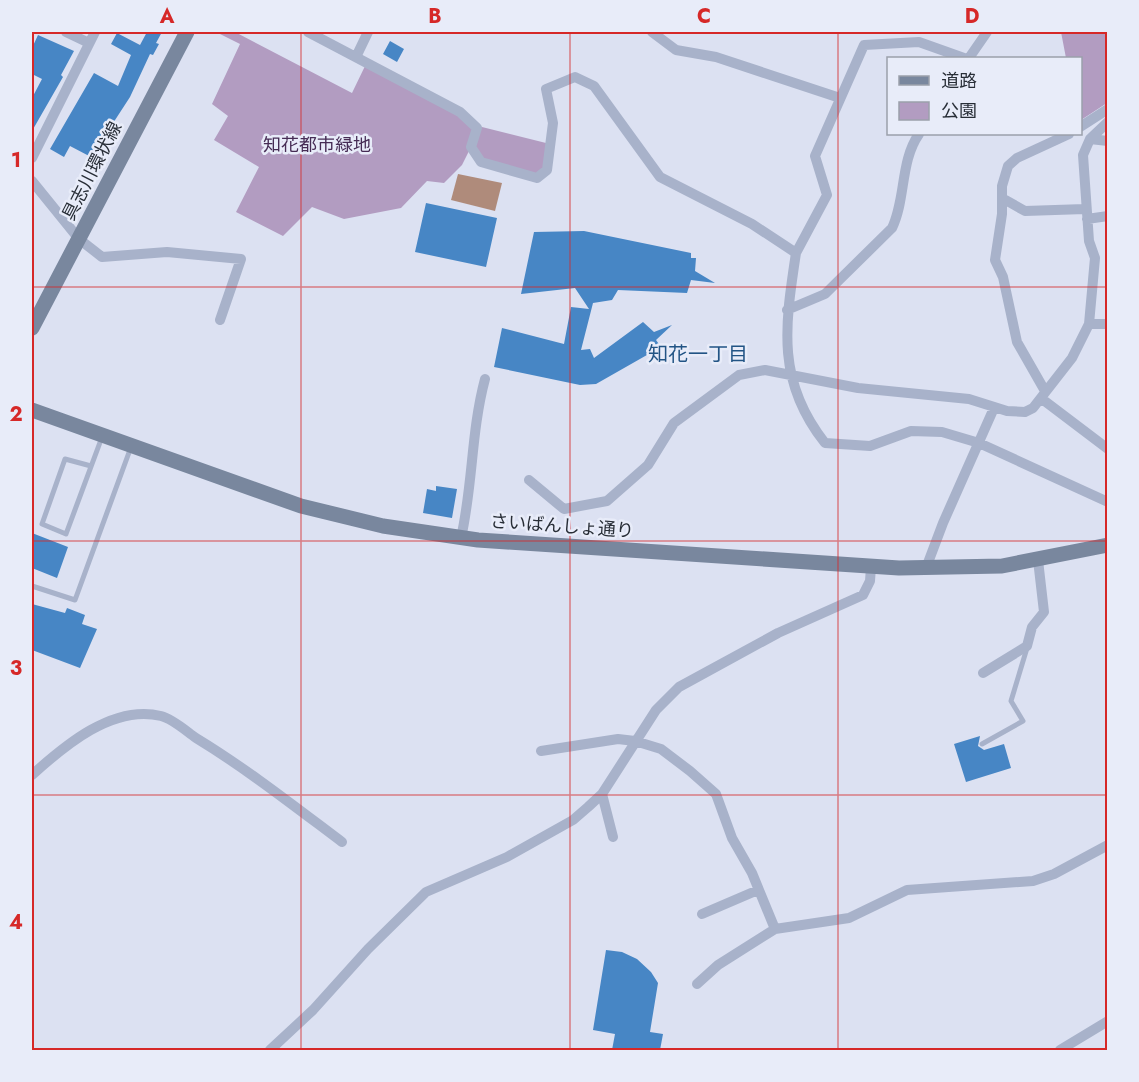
<svg xmlns="http://www.w3.org/2000/svg" width="1139" height="1082" viewBox="0 0 1139 1082" font-family="Jost,'Noto Sans JP',sans-serif">
<rect width="100%" height="100%" fill="#dce1f2"/>
<path fill="#b29cc1" d="M216 32H235L352 93 366 64 474 125 550 144 547 170 537 178 481 162 471 147 462 165 444 183 427 181 401 208 344 219 312 207 283 236 236 212 259 167 214 140 228 116 212 104 240 44Z
M1061 32H1107V103L1081 120 1080 58H1066Z"/>
<path fill="#af8b7b" d="M458 174 502 183 495 211 451 200Z"/>
<path fill="#4786c5" d="M147 32H162L156 43 159 44 153 55 150 54 130 97 91 157 70 146 64 157 50 149 94 73 118 86 131 55 111 44 117 33 140 45Z
M38 35 74 51 61 75 63 77 32 131V98L42 79 32 74V48Z
M390 41 404 49 397 62 383 54Z
M426 203 497 218 486 267 415 252Z
M584 231 691 253V258H696L695 271 715 283 691 280 687 293 618 290 612 300 593 303 581 350 590 349 594 358 643 322 654 332 672 325 656 340 661 347 596 384 580 385 494 367 502 328 564 344 571 307 589 309 575 288 521 294 534 232Z
M436 486 457 489 452 518 423 513 427 489 436 491Z
M32 533 68 547 57 578 32 568Z
M32 604 65 613 67 608 85 615 82 624 97 629 80 668 32 650Z
M980 736 978 746 984 750 1004 744 1011 768 966 782 954 744Z
M606 950 622 952 637 959 651 972 658 983 650 1032 663 1034 660 1050H612L615 1034 593 1030Z"/>
<g fill="none" stroke-linecap="round" stroke-linejoin="round">
<path stroke="#a8b2ca" stroke-width="5" d="M91 466 65 459 42 524 66 534 102 437
M32 586 75 600 131 447
M982 744 1023 721 1011 701 1027 648"/>
<path stroke="#a8b2ca" stroke-width="10" d="M66 32 89 43
M308 32 460 112 477 128 471 147 481 162 537 178 547 170 553 123 546 89 575 77 594 86 660 177 752 224 796 253C785 326 776 381 825 443L870 446 911 431 942 432 979 443 1108 502
M652 32 676 50 716 57 840 98
M356 57 368 32
M969 58 987 32
M1080 127 1108 109
M1090 139 1108 141
M32 158 95 32
M32 181 79 239 102 257 167 252 241 259 220 320
M1002 198 1025 211 1085 209
M1087 219 1108 216
M796 253 827 195 815 156 864 45 919 42 964 58
M787 310 825 294 892 228C906 199 900 161 919 134
M1089 324H1108
M1045 391 1017 342 1003 277 995 260 1002 214V186L1008 166 1017 158 1069 134
M1042 399 1108 449
M529 480 564 509 607 501 648 465 674 423 739 375 765 370 858 388 969 399 1007 411 1025 412 1033 408 1072 358 1089 324 1095 258 1089 241 1083 155 1090 139 1108 122
M461 538C473 485 471 431 485 379
M926 568 943 523 994 408
M983 673 1027 646 1032 627 1044 612 1038 560
M541 751 618 739 635 741 661 749 690 771 716 794 732 838 752 873 775 929 849 918 907 890 1033 881 1054 874 1108 845
M32 775C64 746 113 704 161 716 173 719 186 731 196 738 247 769 294 806 342 842
M602 794 613 837
M702 914 758 890
M697 984 718 965 775 929
M270 1050 313 1010 368 949 426 892 507 857 573 820 588 807 602 794 656 710 679 687 778 633 863 595 870 581 871 567
M1060 1050 1108 1021"/>
<path stroke="#79879e" stroke-width="15" d="M32 328 187 32
M32 410 301 506 383 526 478 540 899 568 1002 566 1108 545"/>
</g>
<path fill="none" stroke="#d62828" stroke-width="1.5" stroke-opacity="0.55" d="M301 32V1050M570 32V1050M838 32V1050M32 287H1108M32 541H1108M32 795H1108"/>
<g text-anchor="middle" dominant-baseline="central" stroke-width="5" stroke-linejoin="round" paint-order="stroke">
<g font-size="18" fill="#462c55" stroke="#e8ecf9">
<text x="317" y="145">知花都市緑地</text>
</g>
<g font-size="18" fill="#282e37" stroke="#e8ecf9">
<text transform="translate(92 171) rotate(-63)">具志川環状線</text>
<text transform="translate(562 526) rotate(4)">さいばんしょ通り</text>
</g>
<g font-size="20" fill="#225485" stroke="#e8ecf9">
<text x="698" y="354">知花一丁目</text>
</g>
</g>
<rect width="1139" height="1082" fill="none" stroke="#e8ecf9" stroke-width="66"/>
<rect x="887" y="57" width="195" height="78" fill="#e8ecf9" stroke="#9ba0ab" stroke-width="1.5"/>
<rect x="899" y="76" width="30" height="9" fill="#79879e" stroke="#9ba0ab" stroke-width="1.5"/>
<text x="941" y="87" font-size="18" fill="#282e37">道路</text>
<rect x="899" y="102" width="30" height="18" fill="#b29cc1" stroke="#9ba0ab" stroke-width="1.5"/>
<text x="941" y="117" font-size="18" fill="#282e37">公園</text>
<rect x="33" y="33" width="1073" height="1016" fill="none" stroke="#d62828" stroke-width="2"/>
<g font-size="20" text-anchor="middle" font-weight="bold" fill="#d62828">
<text x="167" y="23">A</text>
<text x="435" y="23">B</text>
<text x="704" y="23">C</text>
<text x="972" y="23">D</text>
<text x="16" y="167">1</text>
<text x="16" y="421">2</text>
<text x="16" y="675">3</text>
<text x="16" y="929">4</text>
</g>
</svg>
